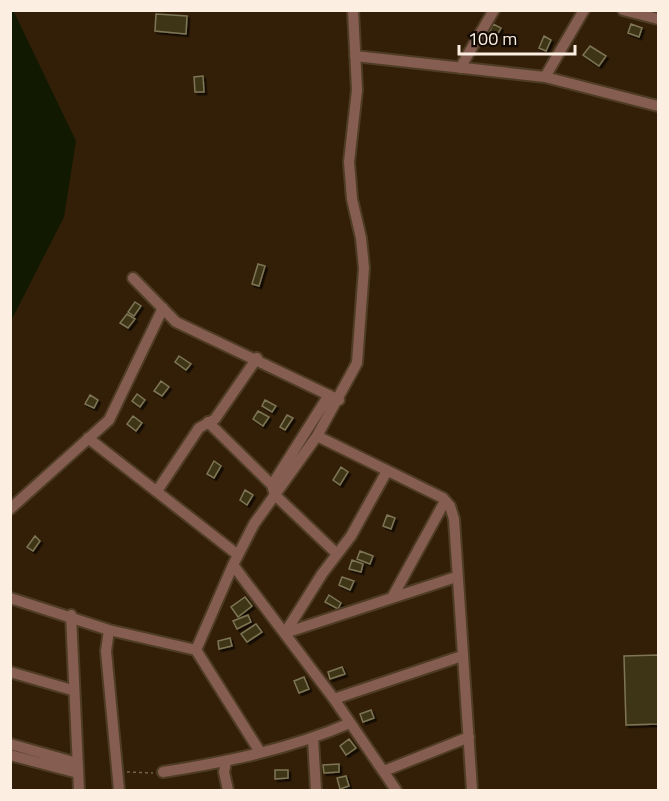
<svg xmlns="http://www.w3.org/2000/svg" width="669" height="801" viewBox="0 0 669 801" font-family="'Titillium Web',sans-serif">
<defs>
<filter id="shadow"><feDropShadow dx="2.5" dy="2.5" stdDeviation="0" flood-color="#0009"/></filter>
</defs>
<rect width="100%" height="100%" fill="#331f07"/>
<path fill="#111900" d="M13 10 76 141 64 217 11 321 10 11Z"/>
<path fill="#3e3616" stroke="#7d7554" stroke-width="1.5" filter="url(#shadow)" d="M156 14 187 16 186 34 155 31Z
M493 24 501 28 495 39 488 35Z
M631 24 642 28 639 37 628 33Z
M544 36 551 40 546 51 539 48Z
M590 46 606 56 599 66 583 55Z
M203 76 204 92H195L194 77Z
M258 264 265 266 259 286 252 284Z
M135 302 141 306 134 316 128 312Z
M127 314 135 319 128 328 120 323Z
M179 356 191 364 186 370 175 362Z
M161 381 169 387 162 396 154 391Z
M137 394 145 400 140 407 132 401Z
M90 395 98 400 94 408 85 404Z
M265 400 276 406 272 412 262 406Z
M258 411 269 417 263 426 253 419Z
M287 415 293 418 285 430 280 427Z
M133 416 142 423 136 431 127 424Z
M214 461 221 466 214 478 207 474Z
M341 467 348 472 340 485 333 480Z
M245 490 253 495 247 505 240 500Z
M387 515 395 518 391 529 383 526Z
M35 536 40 541 33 551 27 547Z
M360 551 373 556 370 564 357 559Z
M352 560 363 564 361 572 349 569Z
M342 577 354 581 350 590 339 585Z
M329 595 341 603 338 609 325 602Z
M245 597 252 606 238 617 231 607Z
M248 615 251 622 237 629 233 621Z
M256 624 262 632 247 642 241 634Z
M230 638 232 646 219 649 218 641Z
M658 655V724L626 725 624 656Z
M342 667 345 674 330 679 328 672Z
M304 677 309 689 299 693 294 681Z
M371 710 374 718 363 722 360 714Z
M349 739 356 748 346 755 340 746Z
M339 764V772L324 773 323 765Z
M275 770H288V778L275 779Z
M346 776 349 786 340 789 337 778Z"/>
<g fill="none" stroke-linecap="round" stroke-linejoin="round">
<g stroke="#4f3c25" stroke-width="14">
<path id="minor" d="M353 10 357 90 349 162 352 199 361 238 364 268 357 363 317 436 254 524 233 565 334 699 396 790
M623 10 658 19
M355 56 545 77 658 106
M460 68 494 10
M545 77 584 10
M133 278 176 322 339 400
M208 422 272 485 275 495 336 553
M317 436 443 498 450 506 454 519 472 790
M88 438 238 555
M272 485 329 395
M157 491 199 428 215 419 257 358
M10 509 109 420 163 308
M393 596 445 501
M10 598 109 630 196 650 260 752
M71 615 79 790
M109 630 106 651 119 790
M285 633 322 574 351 536 387 471
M285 633 456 577
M196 650 233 565
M10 672 72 690
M334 699 462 656
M313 739 316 790
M10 744 77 763
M10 755 78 773
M226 762 224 772 228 790
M384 771 469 737
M163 772C227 762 290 749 350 723"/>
</g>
<path stroke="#74624d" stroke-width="1.5" stroke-dasharray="3 3" stroke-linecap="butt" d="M127 772 153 773"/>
<use href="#minor" stroke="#855e51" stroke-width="10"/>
</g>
<rect width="669" height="801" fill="none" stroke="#fceee0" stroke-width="24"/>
<path d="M459 45v9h116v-9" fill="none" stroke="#fceee0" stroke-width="3"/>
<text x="468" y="45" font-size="18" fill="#fceee0" stroke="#140b03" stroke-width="4.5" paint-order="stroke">100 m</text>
</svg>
